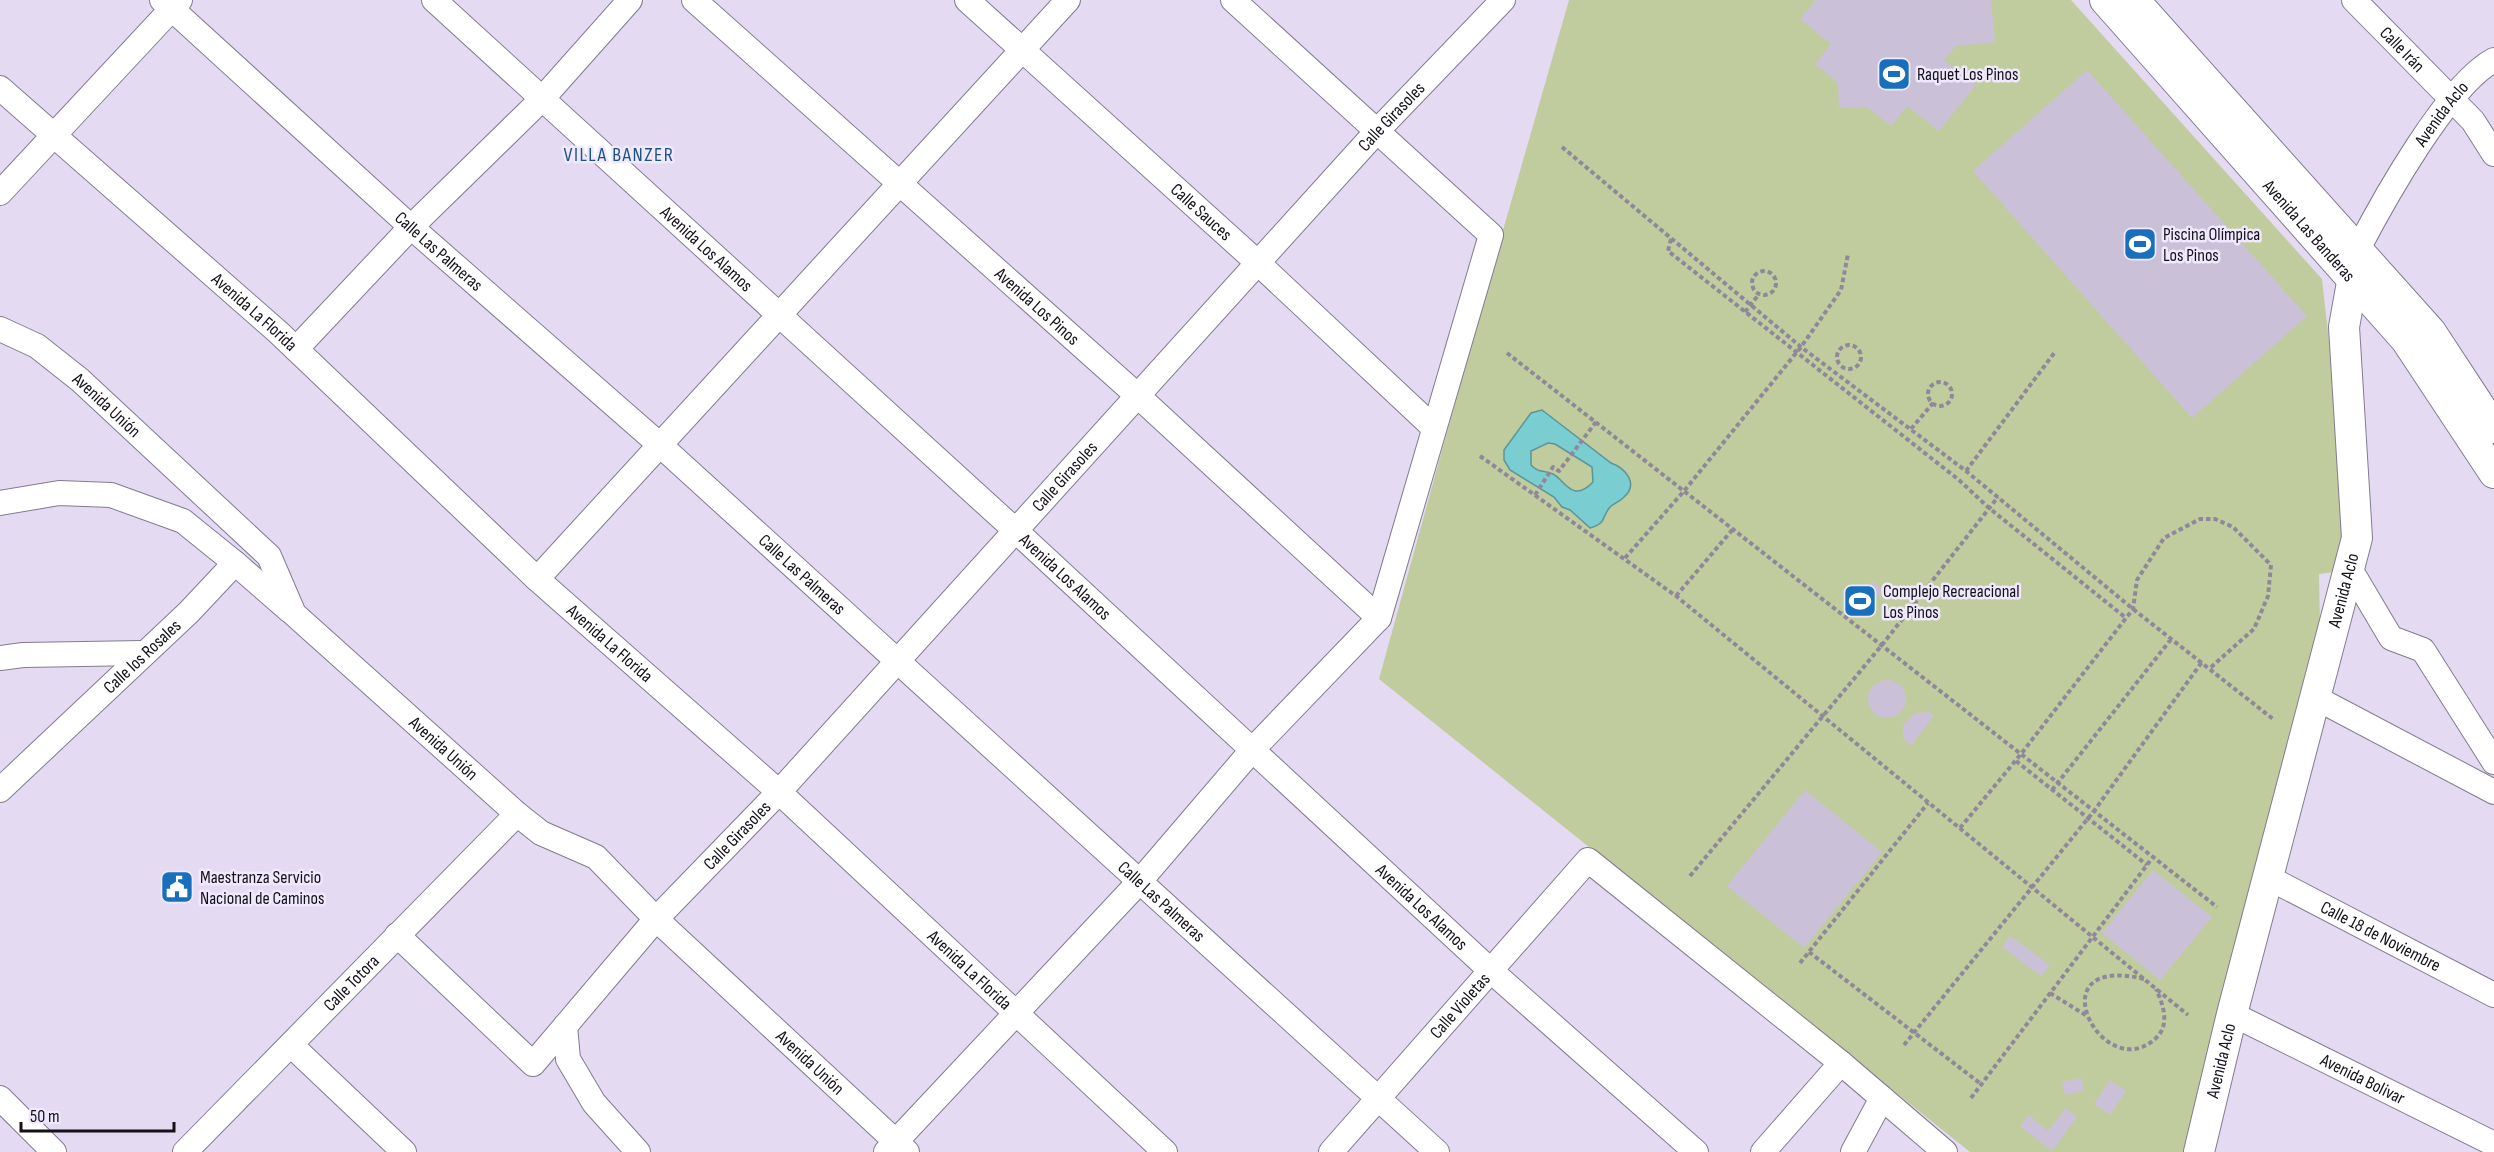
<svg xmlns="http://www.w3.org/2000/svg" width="2494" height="1152" viewBox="0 0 2494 1152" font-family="'Sofia Sans Condensed',sans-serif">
<rect width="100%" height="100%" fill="#e4dbf3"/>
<path fill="#c0cc9d" d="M1569 0H2071L2322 279 2350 528 2336 572 2319 574 2320 628 2185 1152H1970L1379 679 1497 251Z"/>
<path fill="#7acdd1" stroke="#5b959a" stroke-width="1.5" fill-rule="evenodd" d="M1542 410 1611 463C1625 468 1640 484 1623 498 1620 501 1615 503 1611 506 1601 516 1608 523 1590 528L1570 510 1562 507 1554 497 1510 470 1504 460V450L1531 413ZM1548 443 1555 444 1592 467 1593 482C1572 504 1565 480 1553 474 1544 470 1538 473 1531 465V451Z"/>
<path fill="#cac1d9" d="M1816 0H1991L1995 42 1956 46 1944 60 1976 85 1939 131 1907 106 1891 126 1867 107 1839 108 1838 83 1815 64 1831 44 1800 19Z
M2087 70 2307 316 2192 418 1973 171Z
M1872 581 1883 589 1871 606 1860 598Z
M1868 699a19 19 0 1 1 38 0a19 19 0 1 1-38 0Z
M1929 712 1934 716 1911 745 1903 739V725L1915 713Z
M1805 790 1882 852 1804 948 1727 886Z
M2153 870 2212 917 2160 980 2102 933Z
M2010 936 2050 965 2041 976 2002 947Z
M2081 1078 2084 1091 2065 1095 2062 1082Z
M2110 1080 2126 1091 2110 1115 2094 1104Z
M2066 1108 2077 1117 2052 1151 2020 1126 2029 1115 2048 1131Z"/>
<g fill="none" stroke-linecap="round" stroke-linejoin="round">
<g stroke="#837b91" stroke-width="26">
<g id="minor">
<path id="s1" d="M162 0 411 227 660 445 1437 1152"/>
<path id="s2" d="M434 0 1016 531 1490 970 1696 1152"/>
<path id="s3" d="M694 0 1139 397 1379 618"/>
<path id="s4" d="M967 0 1258 263 1434 428"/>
<path id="s5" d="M2354 0 2473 121 2494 154"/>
<path id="s6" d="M0 88 278 332 537 579 779 792 1165 1152"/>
<path d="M0 193 180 0"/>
<path id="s7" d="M2358 249C2383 201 2448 84 2494 60"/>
<path id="s8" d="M0 329 37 346 80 380 269 556 294 614 517 814 541 833 596 857 656 919 907 1152"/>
<path d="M296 349 411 227 542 99 630 0"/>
<path d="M0 503 59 493 111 495 183 521 235 563"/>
<path d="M2349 567 2391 638 2423 650 2494 762"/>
<path d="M537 579 1068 0"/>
<path d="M0 658 23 655 143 653"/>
<path d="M2316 698 2494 792"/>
<path id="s9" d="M0 790 189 612 235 563 290 611"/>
<path id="s10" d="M2269 878 2494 995"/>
<path id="s11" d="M397 935 533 1064 656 919 779 792 1378 130 1503 0"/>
<path id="s12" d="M2232 1014 2494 1144"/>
<path d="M565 1026 568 1059 594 1103 638 1152"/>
<path d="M291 1045 404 1152"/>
<path d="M0 1098 54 1152"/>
<path id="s13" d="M185 1152 517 814"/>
<path d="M886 1152 1140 881 1253 749 1379 618 1491 235 1233 0"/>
<path id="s14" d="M1331 1152 1588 860 1841 1063 1945 1152"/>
<path d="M1763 1152 1841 1063"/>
<path d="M1853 1152 1882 1098"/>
</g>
</g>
<g stroke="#837b91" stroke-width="32">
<g id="major">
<path id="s15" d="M2105 0 2406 340 2494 473"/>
<path d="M2134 0 2431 332 2494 428"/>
<path id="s16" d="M2199 1152 2232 1014 2357 538 2344 327 2358 249"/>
</g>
</g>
<path stroke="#8f889a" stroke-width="4" stroke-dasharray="4.5 3" stroke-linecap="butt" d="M1562 147 1801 347 1966 471 2133 609 2273 719
M1671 239 1668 251 1959 480 1989 508 2126 618
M1752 283a12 12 0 1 1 24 0a12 12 0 1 1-24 0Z
M1745 312 1759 294
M1837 357a12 12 0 1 1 24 0a12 12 0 1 1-24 0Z
M1507 353 2217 907
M1928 394a12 12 0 1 1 24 0a12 12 0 1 1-24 0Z
M1911 429 1933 403
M1480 456 1676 596 2188 1015
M1966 471 2055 352
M1535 495 1553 467 1559 471 1596 422
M1625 558 1684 491 1801 347 1841 290 1848 254
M1676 596 1733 529
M2016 761 2147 865
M2052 790 2172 638
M1960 828 2021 754 2133 609 2137 580 2164 538 2200 519H2215L2233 527 2271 565 2268 596 2254 629 2210 668
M1690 876 1882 645 1998 497
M1809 952 1981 1084
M1800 963 1928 803
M2144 979C2032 952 2104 1090 2157 1037 2170 1024 2163 1004 2156 989
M2050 993 2087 1016
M1904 1045 2094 811 2202 662
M1971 1098 2153 857"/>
<use href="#minor" stroke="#fff" stroke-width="24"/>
<use href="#major" stroke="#fff" stroke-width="30"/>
</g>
<defs>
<g id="stadium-square" transform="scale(1.725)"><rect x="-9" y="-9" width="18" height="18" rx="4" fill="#1870bd" stroke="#f0e9fd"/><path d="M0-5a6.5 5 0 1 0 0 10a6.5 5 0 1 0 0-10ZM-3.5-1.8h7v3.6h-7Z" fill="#fff"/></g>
<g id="civic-square" transform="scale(1.725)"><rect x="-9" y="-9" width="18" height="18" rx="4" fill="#1870bd" stroke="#f0e9fd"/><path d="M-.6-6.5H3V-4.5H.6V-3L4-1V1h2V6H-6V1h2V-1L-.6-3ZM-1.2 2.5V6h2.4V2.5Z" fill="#fff"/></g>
</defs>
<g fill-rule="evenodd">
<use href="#stadium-square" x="1894" y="74"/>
<use href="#stadium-square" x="2140" y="244"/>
<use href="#stadium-square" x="1860" y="601"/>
<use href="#civic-square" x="177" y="887"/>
</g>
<g text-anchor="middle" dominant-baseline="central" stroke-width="5" stroke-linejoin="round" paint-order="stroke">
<g font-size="18" fill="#141119" stroke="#f0e9fd">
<text stroke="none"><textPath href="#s5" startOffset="69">Calle Irán</textPath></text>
<text stroke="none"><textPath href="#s7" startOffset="159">Avenida Aclo</textPath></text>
<text stroke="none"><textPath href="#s11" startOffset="1466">Calle Girasoles</textPath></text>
<text stroke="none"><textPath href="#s4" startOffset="316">Calle Sauces</textPath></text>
<text stroke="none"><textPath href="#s15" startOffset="308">Avenida Las Banderas</textPath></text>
<text stroke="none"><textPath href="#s2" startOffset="369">Avenida Los Alamos</textPath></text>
<text stroke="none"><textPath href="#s1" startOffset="374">Calle Las Palmeras</textPath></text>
<text stroke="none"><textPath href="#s3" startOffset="460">Avenida Los Pinos</textPath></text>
<text stroke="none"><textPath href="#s6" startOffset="339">Avenida La Florida</textPath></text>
<text stroke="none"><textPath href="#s8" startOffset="132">Avenida Unión</textPath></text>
<text stroke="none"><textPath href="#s11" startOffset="980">Calle Girasoles</textPath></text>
<text stroke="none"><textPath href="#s1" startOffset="860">Calle Las Palmeras</textPath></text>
<text stroke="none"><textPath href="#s2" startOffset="855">Avenida Los Alamos</textPath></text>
<text stroke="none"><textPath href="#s16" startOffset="580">Avenida Aclo</textPath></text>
<text stroke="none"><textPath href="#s6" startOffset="825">Avenida La Florida</textPath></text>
<text stroke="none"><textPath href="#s9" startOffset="195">Calle los Rosales</textPath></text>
<text stroke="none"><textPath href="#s8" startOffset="618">Avenida Unión</textPath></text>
<text stroke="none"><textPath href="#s11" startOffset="494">Calle Girasoles</textPath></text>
<text stroke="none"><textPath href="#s1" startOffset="1346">Calle Las Palmeras</textPath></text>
<text stroke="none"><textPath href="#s2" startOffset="1341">Avenida Los Alamos</textPath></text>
<text stroke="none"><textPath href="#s10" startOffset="126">Calle 18 de Noviembre</textPath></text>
<text stroke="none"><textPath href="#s6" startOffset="1311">Avenida La Florida</textPath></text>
<text stroke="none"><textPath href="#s13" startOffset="237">Calle Totora</textPath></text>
<text stroke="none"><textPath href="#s14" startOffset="195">Calle Violetas</textPath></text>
<text stroke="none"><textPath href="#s16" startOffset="94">Avenida Aclo</textPath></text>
<text stroke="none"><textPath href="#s8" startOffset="1104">Avenida Unión</textPath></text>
<text stroke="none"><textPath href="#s12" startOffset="146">Avenida Bolivar</textPath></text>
</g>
<g font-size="18" fill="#141119" stroke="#f0e9fd" text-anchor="start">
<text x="1917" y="74">Raquet Los Pinos</text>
<text x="2163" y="234">Piscina Olímpica<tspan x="2163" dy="21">Los Pinos</tspan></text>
<text x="1883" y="591">Complejo Recreacional<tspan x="1883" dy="21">Los Pinos</tspan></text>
<text x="200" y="877">Maestranza Servicio<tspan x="200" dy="21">Nacional de Caminos</tspan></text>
</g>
<g font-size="20" letter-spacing="1.5" fill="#1e5285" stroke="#f0e9fd">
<text x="619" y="155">VILLA BANZER</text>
</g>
</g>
<path d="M21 1122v9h153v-9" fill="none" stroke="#141119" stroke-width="3"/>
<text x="30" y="1122" font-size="18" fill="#141119" stroke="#f0e9fd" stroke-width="4.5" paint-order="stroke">50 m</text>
</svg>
